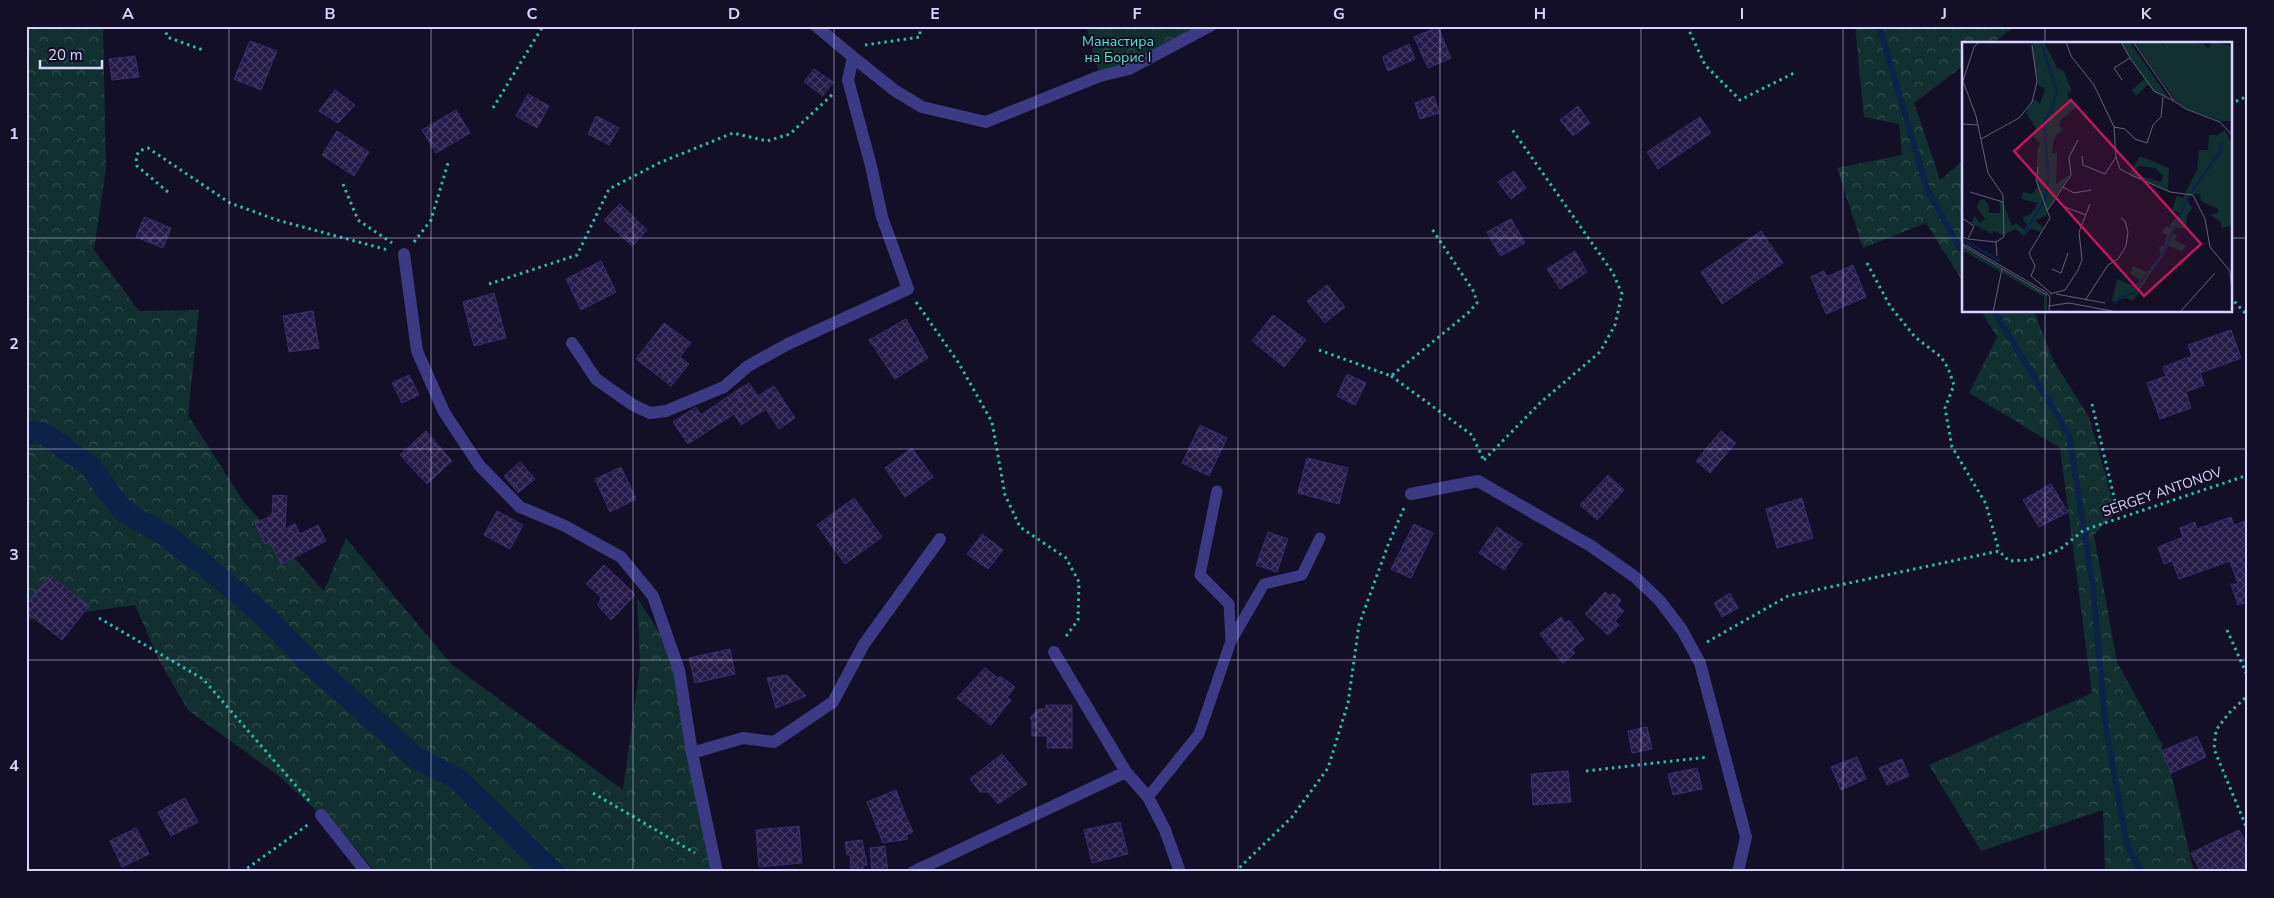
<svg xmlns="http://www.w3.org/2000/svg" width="2274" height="898" viewBox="0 0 2274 898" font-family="'Nunito Sans',sans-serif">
<defs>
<pattern id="forest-crowns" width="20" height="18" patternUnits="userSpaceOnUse" patternTransform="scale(1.25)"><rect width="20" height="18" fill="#12302f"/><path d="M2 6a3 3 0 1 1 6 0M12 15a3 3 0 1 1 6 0" fill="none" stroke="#344d4e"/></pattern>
<pattern id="building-cross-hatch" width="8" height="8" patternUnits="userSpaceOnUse" patternTransform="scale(1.25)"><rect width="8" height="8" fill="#241b47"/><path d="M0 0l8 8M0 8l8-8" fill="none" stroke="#433b63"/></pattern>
</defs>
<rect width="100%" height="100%" fill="#130f26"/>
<path fill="url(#forest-crowns)" d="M26 26H103L106 168 94 250 139 311 199 310 188 415 244 502 324 591 346 538 451 664 623 790 640 666 637 598 669 647 717 872H375L354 846 280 777 188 710 160 662 135 605 26 620Z
M1086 26H1210L1100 76Z
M1855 26H2015L1992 44H1963V66L1914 103 1940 180 1963 161V282L1926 223 1863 248 1837 168 1902 155 1899 124 1864 117Z
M1981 311H2034L2053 360 2089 417 2116 512 2094 535 2117 662 2162 744V751L2171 773 2194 872H2105L2103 810 1981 851 1929 765 2092 693 2060 448 1969 393 1997 337Z"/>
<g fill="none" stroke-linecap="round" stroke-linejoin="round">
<path stroke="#0c2248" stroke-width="6" d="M1879 26 1927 189 1963 254
M1994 311 2069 435 2092 580 2106 729 2127 845 2141 872"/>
<path stroke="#0c2248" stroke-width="22" d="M26 432 44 434 89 465 123 511 165 535 207 567 269 620 307 660 416 758 456 778 553 872"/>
</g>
<path fill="url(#building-cross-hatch)" stroke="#3b2d73" d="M1438 27 1451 58 1428 68 1414 37Z
M250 41 277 51 261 90 234 79Z
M1409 44 1415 59 1388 71 1383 59 1384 56Z
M135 56 139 77 112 80 109 59Z
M814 69 833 82 823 96 804 82Z
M335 90 355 105 338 123 319 111Z
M528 94 549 106 537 128 516 116Z
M1434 96 1439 113 1420 119 1415 103Z
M1578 106 1590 123 1573 136 1560 120Z
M456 110 470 133 436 153 422 130Z
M596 116 619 128 609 145 588 134Z
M1700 117 1711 133 1658 169 1647 152Z
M337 131 369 152 354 176 322 155Z
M1514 171 1526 188 1511 199 1498 182Z
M620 204 647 230 632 246 604 220Z
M144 217 171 228 163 248 136 237Z
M1511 219 1525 243 1500 256 1487 232Z
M1761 231 1783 263 1722 304 1701 272Z
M1575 251 1587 272 1560 289 1547 269Z
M601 261 616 292 581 310 566 279Z
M1853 265 1866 297 1826 314 1811 277 1824 271 1827 277Z
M1327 285 1345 307 1325 323 1307 301Z
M494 293 506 338 474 346 463 302Z
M313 311 319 348 289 352 283 316Z
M1273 315 1306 340 1284 367 1252 341Z
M906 319 928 358 895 379 869 340Z
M664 323 691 343 680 357 689 364 671 386 636 359Z
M2231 330 2241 358 2200 373 2204 385 2186 392 2191 408 2160 419 2147 383 2166 376 2163 367 2192 356 2188 345Z
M1347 374 1366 383 1355 405 1337 396Z
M409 375 419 395 402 403 392 383Z
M749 383 758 396 774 386 795 418 779 429 766 409 753 417 736 391Z
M736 391 753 417 741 425 734 414 688 444 673 422 696 407 701 415Z
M1200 425 1227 438 1209 476 1182 463Z
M426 431 452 461 427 484 400 455Z
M1721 431 1736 443 1710 473 1696 461Z
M912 448 933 477 905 497 885 468Z
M1307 458 1348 468 1339 504 1298 493Z
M520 462 535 479 518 493 504 476Z
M621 467 636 499 610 512 595 479Z
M1608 475 1624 490 1597 520 1580 505Z
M2051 484 2068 512 2039 527 2023 500Z
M273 495 287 496 285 529 295 524 300 534 318 525 326 541 281 564 270 542 265 544 255 524 272 515Z
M854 498 882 537 845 564 817 525Z
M1802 498 1813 538 1777 548 1766 509Z
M497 511 523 525 510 549 484 535Z
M2231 517 2234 525 2248 520V602L2238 605 2231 584H2238L2230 561 2179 579 2172 561 2164 564 2158 547 2183 537 2180 528 2195 522 2197 529Z
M1414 524 1433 533 1411 578 1391 569Z
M1497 527 1522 544 1504 570 1479 553Z
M1268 532 1288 539 1277 572 1256 565Z
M982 534 1003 550 988 569 967 554Z
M604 565 634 593V596L611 620 598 606 601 597 586 584Z
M50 575 89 606 62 640 26 612V605Z
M1605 592 1610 596 1613 593 1621 600 1617 605 1624 611 1615 621 1619 625 1608 635 1585 614Z
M1730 593 1738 608 1722 617 1714 603Z
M1561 617 1565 623 1569 620 1584 639 1572 649 1575 653 1563 663 1540 634Z
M730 649 735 674 695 683 689 658Z
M985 668 998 678 1000 676 1015 687 1007 697 1011 700 991 725 957 698Z
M787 675 806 696 776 708 767 678Z
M1046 705H1072V748H1047V736H1032V720L1030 718 1038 709H1046Z
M1647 727 1652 749 1632 753 1628 731Z
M2197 736 2206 757 2171 773 2162 751Z
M1002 754 1027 784 998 804 988 792H980L970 779Z
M1857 757 1866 779 1841 790 1831 767Z
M1902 759 1909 776 1887 785 1879 768Z
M1697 768 1702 789 1673 795 1668 774Z
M1568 771 1571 802 1533 805 1531 774Z
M896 790 905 814 876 825 867 802Z
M185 798 198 822 171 836 158 812Z
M905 814 913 832 906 835 908 839 883 843 876 825Z
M1120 822 1128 854 1092 863 1084 830Z
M799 826 802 863 759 867 756 830Z
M136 828 149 854 122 867 110 841Z
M2239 830 2248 846V872H2201L2191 853Z
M862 840 867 865H863V870L851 871 850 855H847L845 842Z
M885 846 888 872H872L870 848Z"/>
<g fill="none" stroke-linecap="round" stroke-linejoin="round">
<path stroke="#2fb8b0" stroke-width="3" stroke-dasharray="2.5 4" stroke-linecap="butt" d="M165 26 167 37 203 50
M1687 26 1705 65 1740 100 1796 72
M865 45 920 37V26
M2230 104 2248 96
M493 108 543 26
M343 184 358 220 392 243
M168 192 137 166 136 157 139 151 148 148 230 203 277 220 388 250
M414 242 431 220 448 163
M1867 263 1890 306 1915 337 1941 357 1948 368 1954 385 1945 408 1952 447 1986 504 1999 551
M489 284 577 255 609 189 659 163 733 133 767 141 790 134 834 93
M2230 297 2248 316
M916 302 958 362 992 422 1005 495 1020 527 1066 558 1079 582 1078 620 1064 639
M1319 350 1391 376 1468 313 1477 303 1474 292 1432 229
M1391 376 1472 435 1484 461
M2092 404 2119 518
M1484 460 1541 402 1600 352 1615 325 1622 294 1613 273 1511 128
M99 618 203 679 311 803
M2227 630 2248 677
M1707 642 1788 596 1999 551 2009 561 2029 560 2059 550 2084 530 2248 475
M2248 692 2244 699 2229 713 2216 730 2214 749 2248 831
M1586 771 1708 757
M593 793 695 853
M242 872 309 824
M1235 872 1292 817 1328 768 1348 703 1359 625 1388 545 1404 508"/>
<path stroke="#3d3a85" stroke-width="11" d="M1231 641 1264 584 1302 575 1320 538
M1148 797 1199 734 1231 641 1229 604 1200 575 1217 491"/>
<path stroke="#3d3a85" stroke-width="12" d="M853 57 894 90 922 107 986 122 1100 76 1129 69 1210 26
M404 254 417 351 444 412 479 465 520 507 563 525 621 557 653 596 679 670 692 753 717 872
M572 343 596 379 633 405 650 413 666 411 724 387 748 366 788 344 908 289 882 217 871 166 848 80 853 57 816 26
M1411 494 1478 481 1591 546 1635 577 1660 601 1682 630 1700 663 1746 837 1738 872
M1054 652 1126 772 1148 797 1165 830 1180 872
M692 753 743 738 774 742 833 702 864 644 940 539
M321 815 366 872
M913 872 1126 772"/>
</g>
<path fill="none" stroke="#d9d4ff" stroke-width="1" stroke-opacity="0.55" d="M229 26V872M431 26V872M633 26V872M834 26V872M1036 26V872M1238 26V872M1440 26V872M1641 26V872M1843 26V872M2045 26V44M26 238H1963M2230 238H2248M2045 311V872M26 449H2248M26 660H2248"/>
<g text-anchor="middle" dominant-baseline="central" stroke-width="4" stroke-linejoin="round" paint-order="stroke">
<g font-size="14" fill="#5fe0c0" stroke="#130f26">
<text x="1118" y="41">Манастира<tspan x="1118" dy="16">на Борис І</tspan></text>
</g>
<g font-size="14" fill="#d9d4ff" stroke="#130f26">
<text transform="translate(2162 492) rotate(-19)">SERGEY ANTONOV</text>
</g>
</g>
<g transform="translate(1962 42)">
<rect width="270" height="270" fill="#130f26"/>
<path d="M183 37 187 42 174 54 169 48ZM0 203 85 253V270H82V255L0 208Z" fill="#12302f"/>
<path d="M72 0H82L95 26 102 29 109 48 105 52 109 60 116 63 99 78 97 84 101 88 94 93 91 102 90 112 95 110 94 142 108 132 85 168V173L73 179 81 185 79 190 69 186 62 194 54 187 41 193 32 189 30 192 9 181 13 174 18 181 23 177 15 165 18 158 22 157 26 162 27 171H38V160L41 159 50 184 54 181 62 188 65 183 60 176 69 172 76 161 59 157 61 150 70 152 75 146V110L78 101 71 94 74 87 64 70 72 57 78 62 83 47 77 44 69 7ZM158 0H168L208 58 191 49ZM172 0H198L203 5 200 0H226L241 2 246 7 249 0 270 4V79H259L223 66 213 58ZM263 88 270 103V178L267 184 260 186 258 179 248 173 256 171V167L239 159 238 152H232L225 158 230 166 225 173 224 187 212 185 209 191 215 192 213 198 224 204 220 209 206 204 171 259 164 256 150 260 155 237 172 244 178 238 168 232 171 224 185 230 199 214 197 205 202 204 205 193 200 190 204 184 210 186 208 183 218 171 210 168 215 153 221 156 235 128 237 108H246L247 93H256ZM178 114 207 126 206 149 167 132ZM177 124 193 126 201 134 199 140 175 133 173 128Z" fill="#12302f" fill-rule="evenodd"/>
<path fill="none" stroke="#0c2248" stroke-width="2.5" d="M230 149 258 110 260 99M63 190 84 155 86 131 82 79 90 67 95 49 79 0M0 197 38 219M153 262 157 256 174 250 177 241 200 214 227 153"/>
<path fill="none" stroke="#625e7d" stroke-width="1" d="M17 0 12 5 1 39 14 74 26 131 41 153 42 195 34 200 35 214M104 0 109 14 132 43 152 85 154 115 143 132 121 123 120 114M159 0 168 16M171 0 212 59 224 67 258 80 270 93M160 38 152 26 168 16 192 49 212 59M0 82 16 83M152 85 163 87 173 97 185 101 191 83 199 75 201 55M19 97 57 76 70 60 75 40 70 3M154 115 158 127 169 133 208 150 231 153 243 177 248 205 268 229 270 249M76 125 74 138 88 176 67 211 73 224 69 234 90 252M101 145 112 151 129 148M8 150 41 160M93 155 103 165 124 173M85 169 109 133 107 115 116 98M0 176 12 184 6 197 0 195M6 197 34 200M0 201 84 250 88 255 87 270M0 203 85 253M90 227 99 231 106 211M88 252 103 248 116 228 120 218 117 190 128 162M94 252 143 261M124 257 146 223 156 217 164 204 166 190 163 179 159 176M86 264 107 261 155 270M31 270 40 227M218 270 253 231"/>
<path fill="#c2185b" fill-opacity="0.15" stroke="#c2185b" stroke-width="2.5" d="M109 58 239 202 182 254 52 109Z"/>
<rect width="270" height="270" fill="none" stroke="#d9d4ff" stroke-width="2.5"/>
</g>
<rect width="2274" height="898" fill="none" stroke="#130f26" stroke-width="55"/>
<path d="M40 60v8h62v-8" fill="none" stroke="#d9d4ff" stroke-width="2.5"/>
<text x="48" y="60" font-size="15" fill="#d9d4ff" stroke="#130f26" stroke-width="4" paint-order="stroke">20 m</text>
<rect x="28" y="28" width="2218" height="842" fill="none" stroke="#d9d4ff" stroke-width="2"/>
<g font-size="16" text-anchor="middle" font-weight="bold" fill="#d9d4ff">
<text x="128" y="19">A</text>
<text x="330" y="19">B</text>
<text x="532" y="19">C</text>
<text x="734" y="19">D</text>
<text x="935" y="19">E</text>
<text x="1137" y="19">F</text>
<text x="1339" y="19">G</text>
<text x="1540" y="19">H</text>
<text x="1742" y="19">I</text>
<text x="1944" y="19">J</text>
<text x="2146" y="19">K</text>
<text x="14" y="139">1</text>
<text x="14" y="349">2</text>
<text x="14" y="560">3</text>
<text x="14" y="771">4</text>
</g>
</svg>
